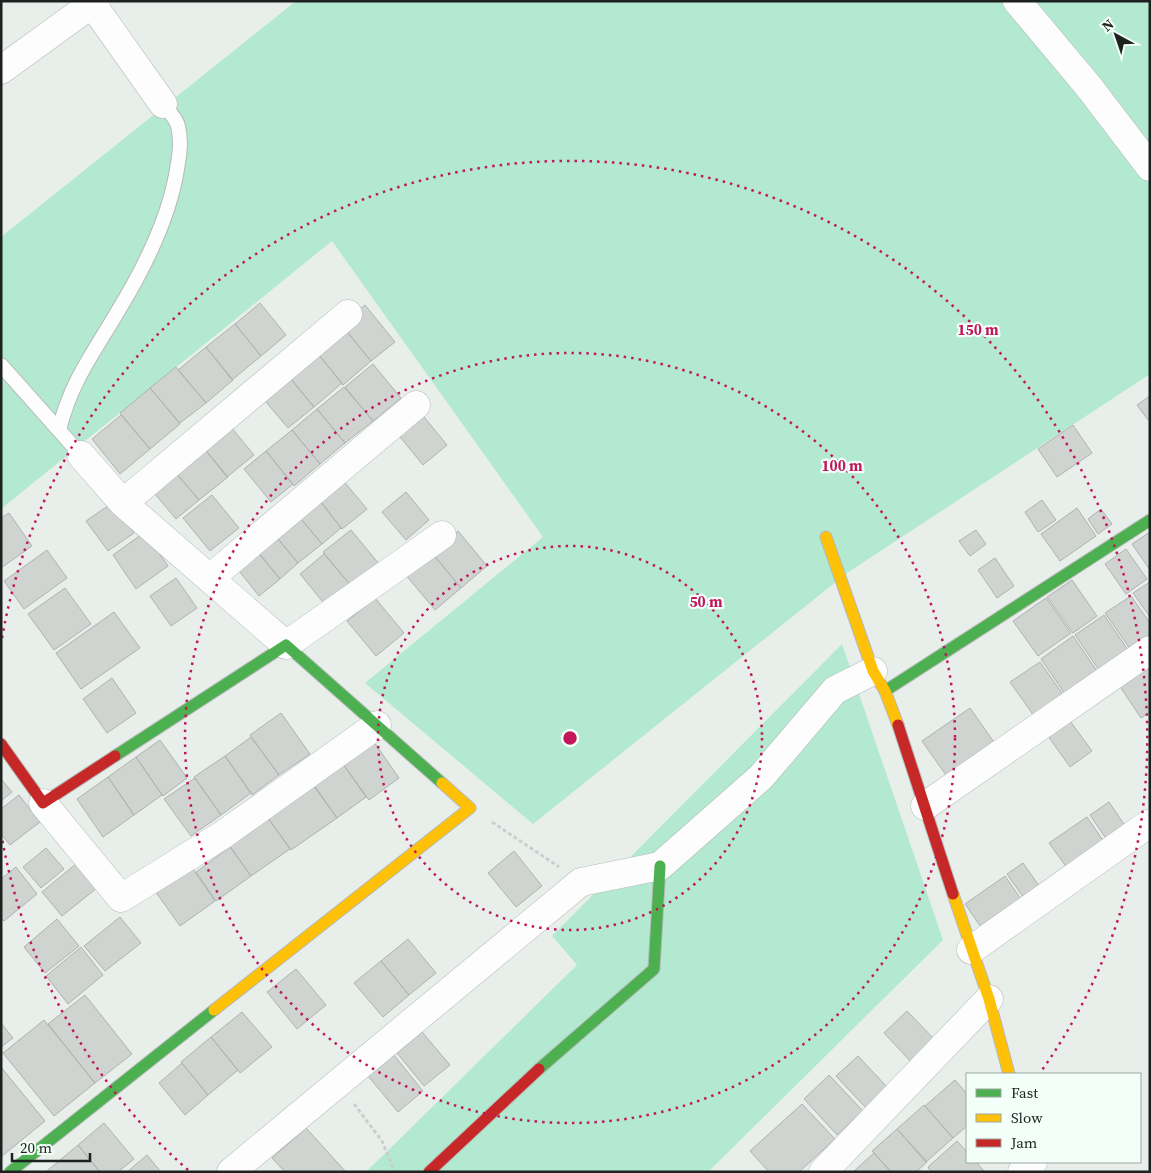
<svg xmlns="http://www.w3.org/2000/svg" width="1151" height="1173" viewBox="0 0 1151 1173" font-family="'Source Serif 4',serif">
<rect width="100%" height="100%" fill="#e8efeb"/>
<path fill="#b2e9d0" d="M296 1H1150V374L847 573 533 824 365 683 543 537 332 241 1 509V237Z
M842 644 943 940 708 1172H366L577 965 552 936Z"/>
<path fill="#cfd4d1" stroke="#aeb2b0" d="M260 303 286 335 261 356 235 324Z
M365 305 395 342 371 361 341 324Z
M235 324 261 356 232 380 206 347Z
M342 326 371 361 343 385 314 349Z
M206 347 233 380 206 403 178 370Z
M314 349 342 383 314 407 285 372Z
M373 364 401 398 373 421 345 387Z
M176 367 206 403 180 423 150 388Z
M286 373 314 407 288 428 260 395Z
M344 387 373 421 345 443 317 409Z
M150 388 180 424 150 449 120 413Z
M1150 396V419L1148 420 1137 405Z
M317 409 345 443 320 464 292 430Z
M420 412 447 445 423 465 396 432Z
M121 415 150 449 120 474 92 439Z
M226 421 254 455 227 477 199 442Z
M1073 425 1092 453 1057 477 1038 449Z
M292 430 320 464 294 486 266 451Z
M199 442 228 477 199 500 170 466Z
M266 451 293 484 271 502 244 469Z
M172 468 199 500 176 519 149 487Z
M341 478 367 509 342 529 317 497Z
M406 492 429 520 406 540 382 512Z
M212 495 239 528 210 551 183 518Z
M317 497 341 528 322 544 297 514Z
M1042 500 1056 520 1038 532 1025 512Z
M112 503 134 533 108 551 86 521Z
M1077 508 1096 536 1060 561 1041 534Z
M1101 509 1112 524 1098 534 1088 519Z
M9 513 32 546 1 568V518Z
M297 514 322 544 298 563 273 533Z
M351 530 379 564 352 587 323 552Z
M976 530 986 544 970 556 959 541Z
M458 531 487 566 461 588 432 553Z
M145 532 168 566 136 589 113 555Z
M1150 532V570L1132 544Z
M273 533 298 563 280 579 255 548Z
M255 549 280 579 259 596 235 566Z
M1126 549 1147 579 1126 594 1105 564Z
M47 550 67 578 24 609 4 581Z
M432 553 461 588 435 610 405 574Z
M324 554 352 587 327 607 300 574Z
M995 558 1014 586 997 598 978 570Z
M176 578 197 608 171 626 150 596Z
M1072 580 1097 616 1073 633 1047 597Z
M1150 582V617L1133 593Z
M65 588 91 624 54 650 28 614Z
M1131 596 1150 623V635L1130 649 1105 613Z
M375 598 404 633 376 656 347 621Z
M1046 598 1071 633 1038 656 1013 621Z
M114 612 140 648 81 689 56 653Z
M1104 615 1128 650 1099 670 1075 635Z
M1073 636 1097 671 1065 694 1041 659Z
M1040 662 1064 696 1034 716 1010 682Z
M1150 663V712L1141 718 1119 685Z
M112 678 136 713 107 733 83 699Z
M970 708 996 745 948 778 922 741Z
M281 713 310 754 279 775 250 735Z
M1070 721 1092 751 1070 767 1048 736Z
M251 737 279 775 252 795 225 756Z
M160 740 187 778 163 796 136 757Z
M374 742 399 778 369 800 343 764Z
M225 756 251 793 221 815 194 777Z
M136 757 162 795 134 815 108 777Z
M343 764 366 797 337 818 313 785Z
M108 777 134 815 103 837 77 799Z
M195 778 221 815 191 836 164 799Z
M1 779 12 792 1 801Z
M314 785 337 818 291 850 268 818Z
M19 795 40 822 10 845 1 834V809Z
M1109 802 1128 830 1109 843 1090 815Z
M1087 817 1107 846 1070 872 1049 843Z
M268 818 290 849 251 876 229 845Z
M230 847 251 876 216 901 196 872Z
M46 848 64 869 41 888 23 867Z
M514 851 542 886 516 907 488 873Z
M77 863 97 888 62 916 42 892Z
M1023 863 1042 890 1026 901 1007 874Z
M191 866 215 901 180 926 155 891Z
M16 867 37 894 4 921 1 918V879Z
M1005 876 1023 902 983 930 965 904Z
M120 917 141 943 105 971 84 946Z
M57 919 79 946 45 973 24 947Z
M408 939 436 973 409 995 381 961Z
M81 947 103 975 68 1004 46 976Z
M381 961 409 995 383 1017 354 983Z
M296 969 326 1005 297 1029 267 992Z
M85 995 132 1054 95 1083 48 1024Z
M907 1011 937 1042 913 1064 884 1033Z
M242 1012 272 1047 240 1073 211 1037Z
M44 1020 95 1083 54 1116 3 1053Z
M1 1023 13 1038 1 1047Z
M422 1032 450 1065 424 1086 397 1053Z
M211 1037 238 1070 208 1095 181 1062Z
M393 1054 423 1091 398 1112 368 1076Z
M858 1056 888 1088 866 1108 836 1076Z
M182 1063 208 1095 185 1115 159 1083Z
M1 1067 45 1121 1 1157Z
M829 1075 863 1111 837 1135 804 1099Z
M955 1080 967 1094V1126L953 1138 925 1106Z
M802 1104 835 1139 799 1172H769L750 1151Z
M924 1105 953 1138 926 1162 897 1129Z
M104 1123 134 1159 118 1172H100L78 1145Z
M306 1128 346 1172H285L272 1158Z
M897 1129 927 1162 916 1172H891L872 1151Z
M957 1141 967 1152V1162H976L985 1172H932L929 1169 928 1167Z
M78 1145 100 1172H48L47 1171Z
M874 1153 891 1172H853Z
M147 1155 161 1172H127Z"/>
<g fill="none" stroke-linecap="round" stroke-linejoin="round">
<g stroke="#b5bab7" stroke-width="16">
<path id="lane" d="M1 365 81 455
M59 430C71 381 93 354 118 311 143 270 167 223 176 175 179 158 182 143 178 126 176 118 168 110 163 104"/>
</g>
<g stroke="#b5bab7" stroke-width="29">
<path id="street" d="M90 1 163 104
M1017 1 1089 87 1150 167
M1 70 96 1
M81 455 123 503 286 645 442 535
M123 503 348 314
M210 578 416 405
M43 803 121 898 221 836 377 725
M925 806 1150 650
M971 950 1150 823
M231 1172 581 882 660 866 761 777 835 690 873 671
M823 1172 989 999
M1022 1172 1033 1162"/>
</g>
<g stroke="#b5bab7" stroke-width="13">
<path id="fast" d="M885 691 1150 520
M115 756 286 645 442 783
M539 1069 654 969 660 866
M10 1172 214 1010"/>
</g>
<g stroke="#b5bab7" stroke-width="13">
<path id="slow" d="M826 537 873 671 885 691 898 725
M953 894 989 999 1009 1074
M214 1010 470 808 442 783"/>
</g>
<g stroke="#b5bab7" stroke-width="13">
<path id="jam" d="M898 725 953 894
M1 744 43 803 115 756
M429 1172 539 1069"/>
</g>
<path stroke="#cbcecd" stroke-width="3" stroke-dasharray="4 2.5" stroke-linecap="butt" d="M492 822 559 867
M354 1104 382 1141 395 1172"/>
<use href="#lane" stroke="#fcfdfc" stroke-width="14"/>
<use href="#street" stroke="#fcfdfc" stroke-width="28"/>
<use href="#fast" stroke="#4caf50" stroke-width="11"/>
<use href="#slow" stroke="#ffc107" stroke-width="11"/>
<use href="#jam" stroke="#c62828" stroke-width="11"/>
</g>
<g fill="none" stroke="#c2185b" stroke-width="2.5" stroke-dasharray="2.5 5">
<circle cx="570" cy="738" r="192"/>
<circle cx="570" cy="738" r="385"/>
<path d="M188 1170A577 577 0 0 1 2 838M2 638A577 577 0 1 1 1040 1073"/>
</g>
<circle cx="570" cy="738" r="8" fill="#c2185b" stroke="#f3fff9" stroke-width="2.5"/>
<g font-size="15" text-anchor="middle" font-weight="bold" fill="#c2185b" stroke="#f3fff9" stroke-width="4.5" stroke-linejoin="round" paint-order="stroke">
<text x="978" y="335">150 m</text>
<text x="842" y="471">100 m</text>
<text x="706" y="607">50 m</text>
</g>
<rect width="1151" height="1173" fill="none" stroke="#1d211f" stroke-width="5"/>
<rect x="966" y="1073" width="175" height="90" fill="#f3fff9" stroke="#9da6a2"/>
<rect x="976" y="1089" width="25" height="8" fill="#4caf50" stroke="#9da6a2"/>
<text x="1011" y="1098" font-size="15" fill="#1d211f">Fast</text>
<rect x="976" y="1114" width="25" height="8" fill="#ffc107" stroke="#9da6a2"/>
<text x="1011" y="1123" font-size="15" fill="#1d211f">Slow</text>
<rect x="976" y="1139" width="25" height="8" fill="#c62828" stroke="#9da6a2"/>
<text x="1011" y="1148" font-size="15" fill="#1d211f">Jam</text>
<g transform="translate(1116 35) rotate(320)" stroke="#f3fff9" stroke-width="4" paint-order="stroke">
<path d="M0-4L9 19L0 12L-9 19Z" fill="#1d211f"/>
<text y="-8" font-size="14" font-weight="bold" text-anchor="middle" fill="#1d211f">N</text>
</g>
<path d="M12 1153v8h78v-8" fill="none" stroke="#1d211f" stroke-width="2.5"/>
<text x="20" y="1153" font-size="15" fill="#1d211f" stroke="#f3fff9" stroke-width="4" paint-order="stroke">20 m</text>
</svg>
